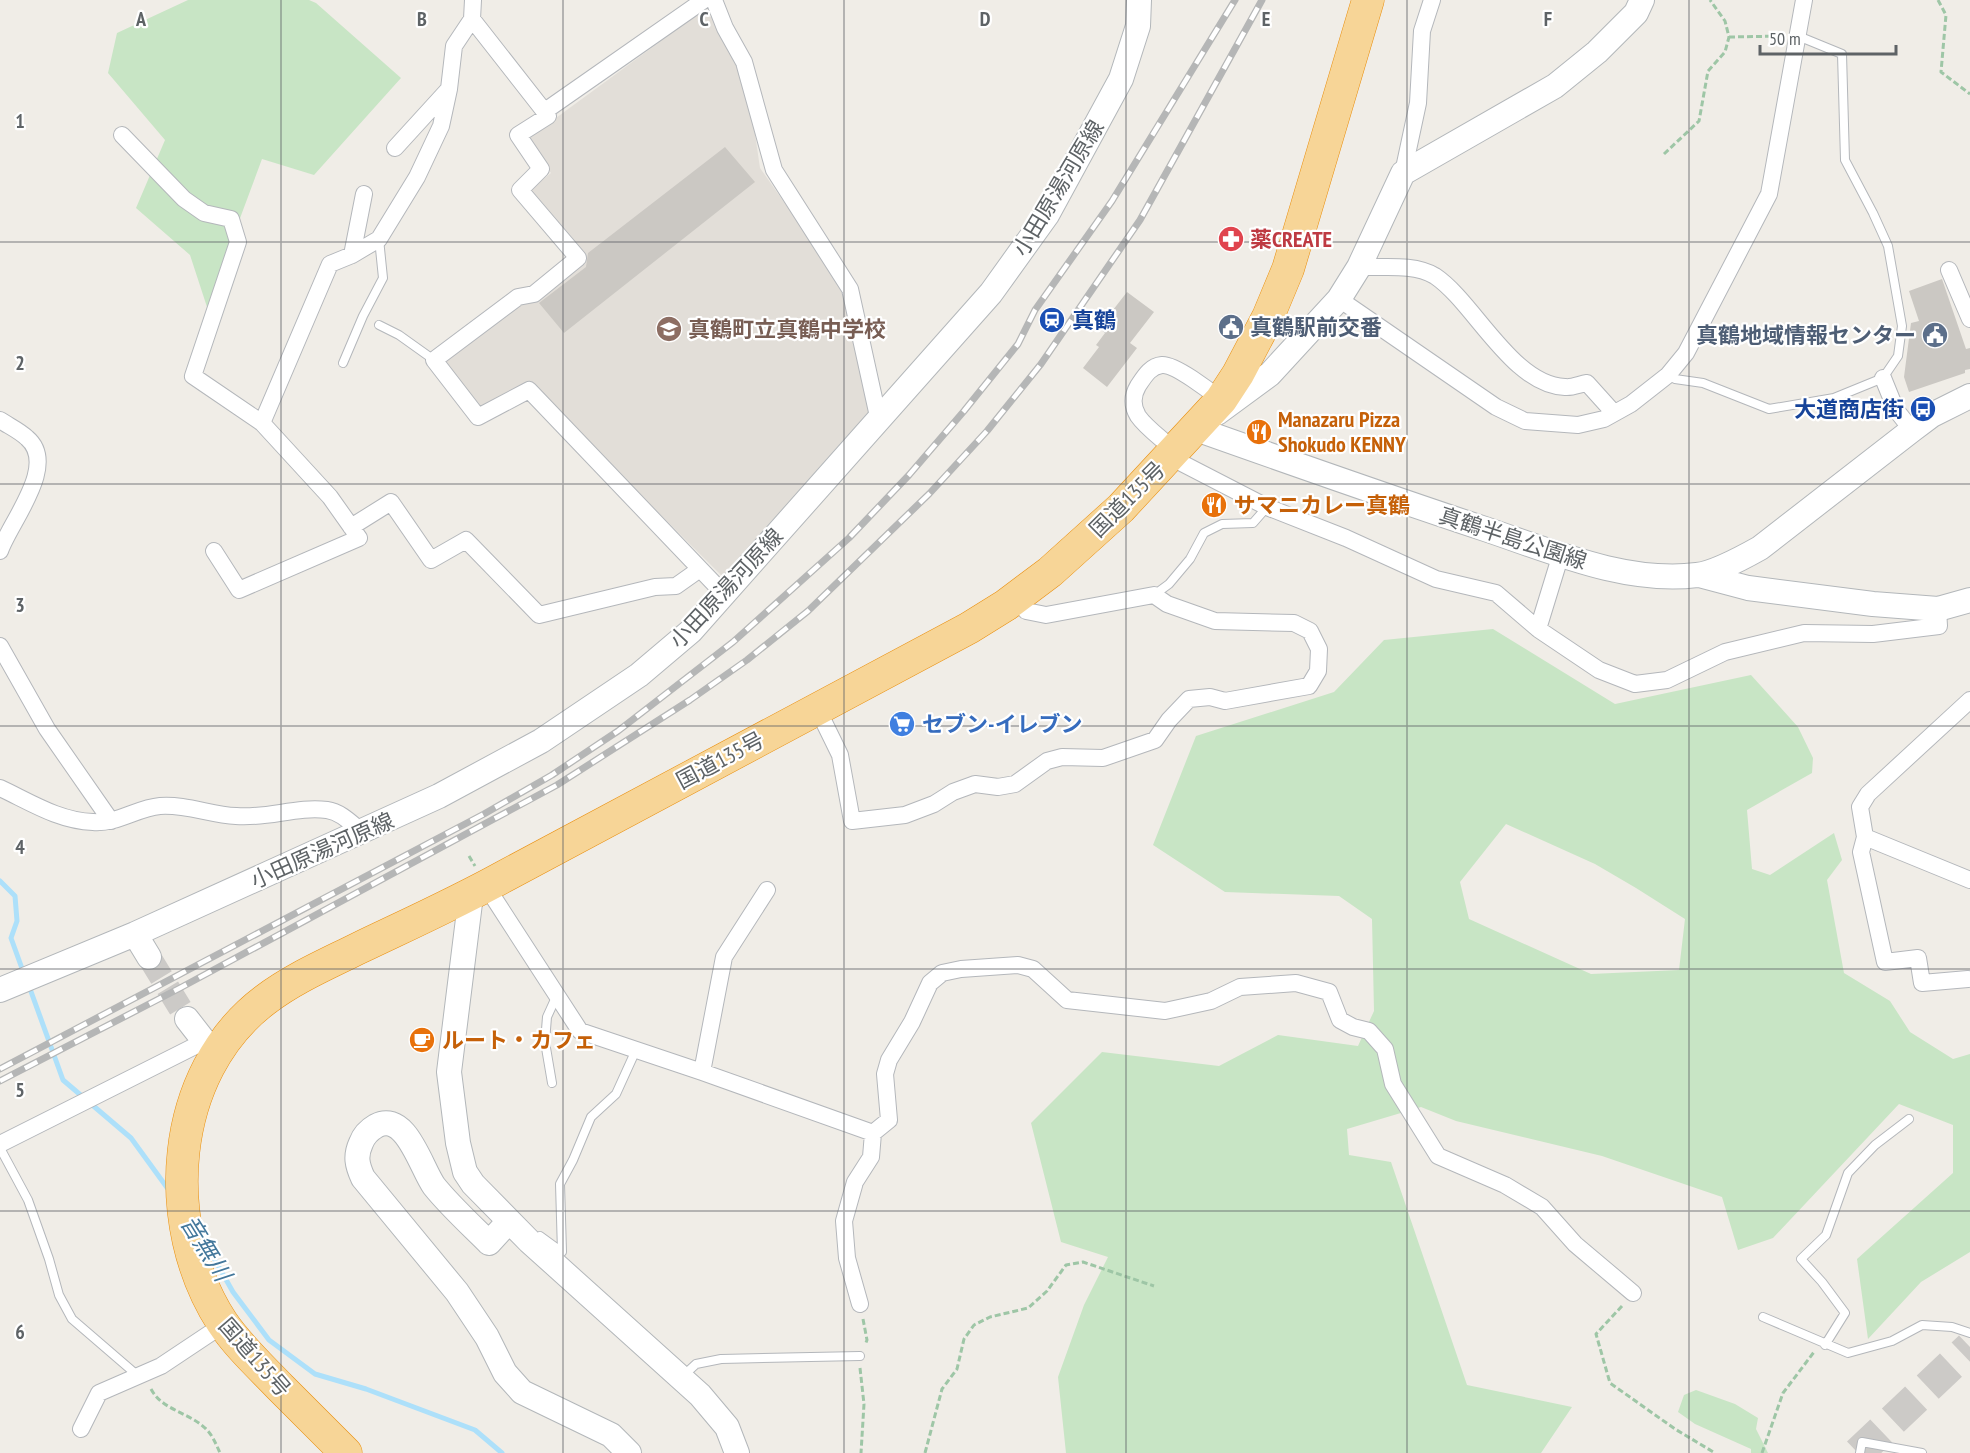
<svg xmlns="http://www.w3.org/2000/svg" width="1970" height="1453" viewBox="0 0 1970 1453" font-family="'PT Sans Narrow','Noto Sans JP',sans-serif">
<rect width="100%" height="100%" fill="#f0ede7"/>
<path fill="#e2ded8" d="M695 16 714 17 732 46 749 93 760 168 844 288 869 415 723 577 533 388 477 410 443 362 582 259 530 190 551 173 530 146V137Z"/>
<path fill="#c8e5c5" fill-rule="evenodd" d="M188 0H309L316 3 401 78 314 175 262 159 207 307 190 255 136 208 165 140 108 73 117 33Z
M1493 629 1615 704 1751 675 1798 727 1813 758 1812 773 1747 810 1752 869 1770 875 1834 833 1842 860 1827 880 1844 973 1890 1001 1910 1032 1953 1059 1970 1054V1252L1921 1282 1868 1339 1857 1259 1953 1173V1125L1899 1104 1773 1238 1738 1250 1722 1197 1602 1156 1456 1121 1421 1107 1347 1129 1349 1155 1391 1162 1467 1385 1572 1407 1541 1453H1066L1058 1377 1084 1305 1108 1257 1061 1242 1031 1123 1102 1052 1219 1066 1278 1035 1358 1046 1374 1011 1372 919 1339 896 1225 892 1153 845 1196 736 1334 692 1384 640ZM1506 824 1595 864 1636 888 1685 919 1679 970 1591 974 1469 919 1460 882Z
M1696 1390 1735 1404 1758 1418 1756 1429 1768 1453H1751V1449L1695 1424 1678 1412 1684 1395Z"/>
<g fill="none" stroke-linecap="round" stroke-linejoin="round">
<path stroke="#ade0fa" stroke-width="5" d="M0 881 15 896 17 921 11 938 24 974
M29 986 63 1080 131 1138 171 1193
M202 1237 233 1292 269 1340 315 1374 366 1389 475 1430 502 1453"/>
</g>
<path fill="#cbc8c3" d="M725 147 755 182 564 333 539 303 586 267 588 253Z
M1942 279 1966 349 1970 348V369L1965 370V373L1909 392 1904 377 1911 323 1919 321 1909 291Z
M1127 292 1154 312 1130 343 1137 348 1107 387 1083 368 1099 347 1096 345 1105 333 1099 328Z"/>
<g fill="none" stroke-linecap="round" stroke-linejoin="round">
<path stroke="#cccac7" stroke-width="24" stroke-dasharray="24 12" stroke-linecap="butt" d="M149 957 187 1019"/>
<path stroke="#cccac7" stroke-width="32" stroke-dasharray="32 16" stroke-linecap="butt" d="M1858 1453 1970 1347"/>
<g stroke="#b4b7bb" stroke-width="10">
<path id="lane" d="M379 325 399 335 434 360
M343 363 363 316 383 278 379 239
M1668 375 1675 379 1703 383 1769 409 1834 398 1883 378 1898 356 1902 326 1888 246 1873 213 1845 160 1842 54 1798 36
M1154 595 1169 584 1190 559 1204 533 1222 524 1253 523 1267 507
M552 1083 545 1042 547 1017 557 995
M0 1148 28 1200 49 1259 59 1295 72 1319 137 1375
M540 1236 562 1252 560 1184 573 1160 591 1117 616 1094 636 1050
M1763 1317 1848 1353 1892 1341 1922 1325 1952 1327 1970 1333
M1825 1345 1845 1313 1822 1282 1801 1259 1826 1235 1848 1173 1875 1145 1909 1119
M682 1377 696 1364 721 1359 860 1356
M1860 1453 1862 1442 1922 1453"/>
</g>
<g stroke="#b4b7bb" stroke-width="18">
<path id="street" d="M714 0 725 28 744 62 774 170 850 289 879 421
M472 19 548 116 518 135 541 169 520 190 578 258 534 294 518 297 434 360 478 417 529 390 725 595
M545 111 704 0
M122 135 184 199 204 213 231 219 238 242 193 376 262 423
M395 148 447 91
M1403 173 1418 103 1422 31 1432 0
M352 255 364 194
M1359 267C1382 268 1414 263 1435 276 1474 302 1512 385 1565 387 1572 388 1580 384 1587 383L1614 413
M1949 270 1970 319
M1339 299 1496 407 1525 421 1578 425 1604 419 1631 404 1668 375 1686 353 1769 194 1804 0
M1883 378 1896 410 1912 430
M0 420C9 426 20 431 27 438 59 465 10 522 0 551
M1175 451C1164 440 1147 429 1138 416 1132 406 1132 396 1138 386 1144 377 1150 366 1162 365 1175 364 1210 391 1221 400
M1170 457 1267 507 1346 538 1436 579 1496 593 1538 629 1599 670 1635 684 1667 680 1725 652 1804 633 1873 634 1939 626 1938 609
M351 527 391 502 431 560 466 540 539 615 655 587 676 586 700 569
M214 551 239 590 359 538 330 497 262 423 330 264 352 255 379 239 417 177 441 126 449 89 454 46 472 19 473 0
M1538 629 1561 554
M0 646 47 729 111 821
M817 708 840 755 852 821 905 815 934 804 953 792 975 784 998 787 1015 784 1047 761 1062 757 1103 758 1155 740 1169 720 1189 699 1210 697 1225 701 1309 686 1318 671 1319 649 1310 631 1294 623 1215 621 1167 604 1154 595 1046 615 1026 611 1017 598
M0 788C30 802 59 821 93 822 117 824 137 808 160 806 186 804 211 815 236 816 267 819 297 806 327 810 341 812 351 823 362 832
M1865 837 1970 880
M486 886 580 1031 702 1072 873 1133 889 1120 885 1074 889 1060 912 1022 930 983 942 973 961 969 1018 965 1033 969 1067 1000 1165 1011 1211 1001 1240 987 1296 983 1329 992 1340 1020 1353 1027 1369 1031 1385 1049 1393 1084 1438 1156 1505 1185 1542 1207 1575 1244 1633 1293
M1968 979 1922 983 1918 958 1885 962 1861 852 1865 837 1860 807 1868 794 1970 700
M702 1072 724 957 767 890
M0 1144 203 1042
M860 1304 847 1258 844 1221 855 1182 871 1157 873 1133
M81 1429 99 1393 161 1366 224 1324"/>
</g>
<g stroke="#b3b7ba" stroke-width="26">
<path id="secondary" d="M1217 413 1270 374 1339 299 1359 267 1403 173 1555 86 1597 52 1636 13 1642 0
M1196 429C1292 463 1388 497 1485 529 1551 551 1626 584 1697 575 1715 573 1744 557 1760 548L1912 430 1932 415 1970 396
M1699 575 1748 588 1873 604 1938 609 1970 600
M471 895 449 1072 458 1143 465 1172 473 1184 529 1241 700 1395 727 1427 737 1453
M135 934 149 957
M0 990 135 934 439 796 541 741 639 675 691 631 991 293 1047 215 1121 79 1138 26 1139 0
M187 1019 215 1055
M509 1221 489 1243C471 1225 450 1206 434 1186 421 1168 406 1110 376 1126 369 1130 364 1135 361 1143 355 1156 357 1165 363 1178L457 1292 487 1337 505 1373 522 1392 611 1435 629 1453"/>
</g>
<g stroke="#e98f0e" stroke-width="33">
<path id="highway" d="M346 1453C324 1431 302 1409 280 1387 260 1366 238 1346 222 1322 159 1225 168 1073 265 1000 294 978 327 964 359 948 407 925 456 903 503 877 658 793 814 711 969 628L1006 605 1050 572 1121 508 1221 400 1238 374 1268 317 1288 269 1368 0"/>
</g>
<path stroke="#9ec6a6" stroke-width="3" stroke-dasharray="6 3" stroke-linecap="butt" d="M1938 0 1946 15 1941 72 1970 94
M1729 37 1782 36
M1664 154 1699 121 1708 71 1725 52 1729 37 1725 21 1710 0
M469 856 475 866
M1622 1306 1596 1334 1610 1383 1675 1429 1715 1453
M863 1319 867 1340 865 1345
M860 1368 864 1404 861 1453
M151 1389C162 1410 188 1412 205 1428 212 1434 216 1444 220 1453
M925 1453 942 1389 957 1369 964 1339 974 1325 990 1317 1028 1308 1047 1291 1066 1265 1083 1262 1154 1286
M1762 1453 1783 1393 1814 1352"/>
<use href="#lane" stroke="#fff" stroke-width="8"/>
<use href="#street" stroke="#fff" stroke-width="16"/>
<use href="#secondary" stroke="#fff" stroke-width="24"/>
<use href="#highway" stroke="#f7d597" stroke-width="32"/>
<g stroke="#b5b6b6" stroke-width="7">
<path id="rail" d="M0 1069 484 814 552 775 618 731 733 642 849 538 909 475 964 411 1018 344 1035 310 1112 201 1235 0
M0 1081 180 988 557 785 690 700 747 660 808 611 929 494 987 431 1041 364 1140 220 1262 0"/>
</g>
<use href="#rail" stroke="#fff" stroke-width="4.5" stroke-dasharray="14" stroke-linecap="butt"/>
</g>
<path fill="none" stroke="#5e6366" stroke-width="1.5" stroke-opacity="0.55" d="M281 0V1453M563 0V1453M844 0V1453M1126 0V1453M1407 0V1453M1689 0V1453M0 242H1970M0 484H1970M0 726H1970M0 969H1970M0 1211H1970"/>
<defs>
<g id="pharmacy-disc" transform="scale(1.35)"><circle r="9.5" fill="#e0444e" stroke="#fff"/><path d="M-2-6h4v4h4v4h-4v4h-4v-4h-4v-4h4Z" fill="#fff"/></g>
<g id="station-disc" transform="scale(1.35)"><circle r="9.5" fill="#1a4fb4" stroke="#fff"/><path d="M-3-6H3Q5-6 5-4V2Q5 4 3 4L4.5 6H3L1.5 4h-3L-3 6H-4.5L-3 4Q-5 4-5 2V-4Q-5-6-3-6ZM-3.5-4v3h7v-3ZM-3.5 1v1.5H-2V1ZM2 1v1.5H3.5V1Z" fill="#fff"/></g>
<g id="civic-disc" transform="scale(1.35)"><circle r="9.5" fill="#5c6f8a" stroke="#fff"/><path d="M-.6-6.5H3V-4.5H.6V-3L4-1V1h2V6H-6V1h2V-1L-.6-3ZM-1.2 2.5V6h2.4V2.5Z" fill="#fff"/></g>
<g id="school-disc" transform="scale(1.35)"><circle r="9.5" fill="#8d6e63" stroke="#fff"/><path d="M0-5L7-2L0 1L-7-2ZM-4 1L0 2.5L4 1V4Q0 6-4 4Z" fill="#fff"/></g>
<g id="bus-disc" transform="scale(1.35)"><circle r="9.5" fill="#1a4fb4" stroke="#fff"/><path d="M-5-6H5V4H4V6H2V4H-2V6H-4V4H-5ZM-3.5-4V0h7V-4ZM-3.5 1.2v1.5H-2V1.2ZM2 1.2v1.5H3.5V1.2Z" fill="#fff"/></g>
<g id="restaurant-disc" transform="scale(1.35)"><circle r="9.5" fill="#e8710a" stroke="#fff"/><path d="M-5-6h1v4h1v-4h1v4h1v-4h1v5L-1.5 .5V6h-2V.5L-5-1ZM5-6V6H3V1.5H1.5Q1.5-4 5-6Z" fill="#fff"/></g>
<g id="supermarket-disc" transform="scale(1.35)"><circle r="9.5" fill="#3f7fe0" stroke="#fff"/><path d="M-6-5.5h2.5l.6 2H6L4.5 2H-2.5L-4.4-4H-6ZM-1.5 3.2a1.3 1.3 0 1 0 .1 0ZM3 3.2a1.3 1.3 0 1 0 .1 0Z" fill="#fff"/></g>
<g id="cafe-disc" transform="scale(1.35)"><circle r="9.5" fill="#e8710a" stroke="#fff"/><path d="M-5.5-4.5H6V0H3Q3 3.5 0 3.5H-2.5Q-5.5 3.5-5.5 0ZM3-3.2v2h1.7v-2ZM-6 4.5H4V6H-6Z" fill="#fff"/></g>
</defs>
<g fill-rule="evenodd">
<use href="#pharmacy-disc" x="1231" y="239"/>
<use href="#station-disc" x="1052" y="320"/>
<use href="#civic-disc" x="1231" y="327"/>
<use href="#school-disc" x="669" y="329"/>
<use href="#civic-disc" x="1935" y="335"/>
<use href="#bus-disc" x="1923" y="409"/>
<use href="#restaurant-disc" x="1259" y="432"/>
<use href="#restaurant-disc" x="1214" y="505"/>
<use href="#supermarket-disc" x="902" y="724"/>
<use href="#cafe-disc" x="422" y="1040"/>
</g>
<g text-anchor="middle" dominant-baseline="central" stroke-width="4.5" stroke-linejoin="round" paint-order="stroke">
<g font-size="22" fill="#5e6366" stroke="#fff">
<text transform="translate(1058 188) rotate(-59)">小田原湯河原線</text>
<text transform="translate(1127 499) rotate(-45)">国道135号</text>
<text transform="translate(1513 538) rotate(18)">真鶴半島公園線</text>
<text transform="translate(726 588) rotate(-47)">小田原湯河原線</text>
<text transform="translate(720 760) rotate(-28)">国道135号</text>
<text transform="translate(322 850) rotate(-24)">小田原湯河原線</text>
<text transform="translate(255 1357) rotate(49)">国道135号</text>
</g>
<g font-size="22" font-weight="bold" fill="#be3a42" stroke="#fff" text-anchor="start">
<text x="1250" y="239">薬CREATE</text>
</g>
<g font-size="22" font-weight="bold" fill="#164399" stroke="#fff" text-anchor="start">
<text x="1072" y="320">真鶴</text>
<text x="1904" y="409" text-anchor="end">大道商店街</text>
</g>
<g font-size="22" font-weight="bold" fill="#4e5e75" stroke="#fff" text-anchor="start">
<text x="1250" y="327">真鶴駅前交番</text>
<text x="1916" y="335" text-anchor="end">真鶴地域情報センター</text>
</g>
<g font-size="22" font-weight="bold" fill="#785e54" stroke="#fff" text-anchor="start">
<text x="688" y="329">真鶴町立真鶴中学校</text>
</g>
<g font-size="22" font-weight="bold" fill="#c56008" stroke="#fff" text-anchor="start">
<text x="1278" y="419">Manazaru Pizza<tspan x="1278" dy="25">Shokudo KENNY</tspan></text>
<text x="1234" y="505">サマニカレー真鶴</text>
<text x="442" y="1040">ルート・カフェ</text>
</g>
<g font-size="22" font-weight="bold" fill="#366cbe" stroke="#fff" text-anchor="start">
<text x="922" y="724">セブン-イレブン</text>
</g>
<g font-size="24" font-style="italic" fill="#43779b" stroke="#fff">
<text transform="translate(206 1248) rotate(58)">音無川</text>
</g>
</g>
<g font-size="20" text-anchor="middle" font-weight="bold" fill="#5e6366" stroke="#fff" stroke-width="4.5" stroke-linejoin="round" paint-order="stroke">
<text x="141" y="26">A</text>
<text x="422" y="26">B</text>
<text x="704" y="26">C</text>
<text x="985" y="26">D</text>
<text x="1266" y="26">E</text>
<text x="1548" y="26">F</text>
<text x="20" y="128">1</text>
<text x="20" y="370">2</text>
<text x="20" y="612">3</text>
<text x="20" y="854">4</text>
<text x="20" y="1097">5</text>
<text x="20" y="1339">6</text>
</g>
<path d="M1760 45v9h136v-9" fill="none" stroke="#5e6366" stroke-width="3"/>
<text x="1769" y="45" font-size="18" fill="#5e6366" stroke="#ffffff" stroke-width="4.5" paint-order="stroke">50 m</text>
</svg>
